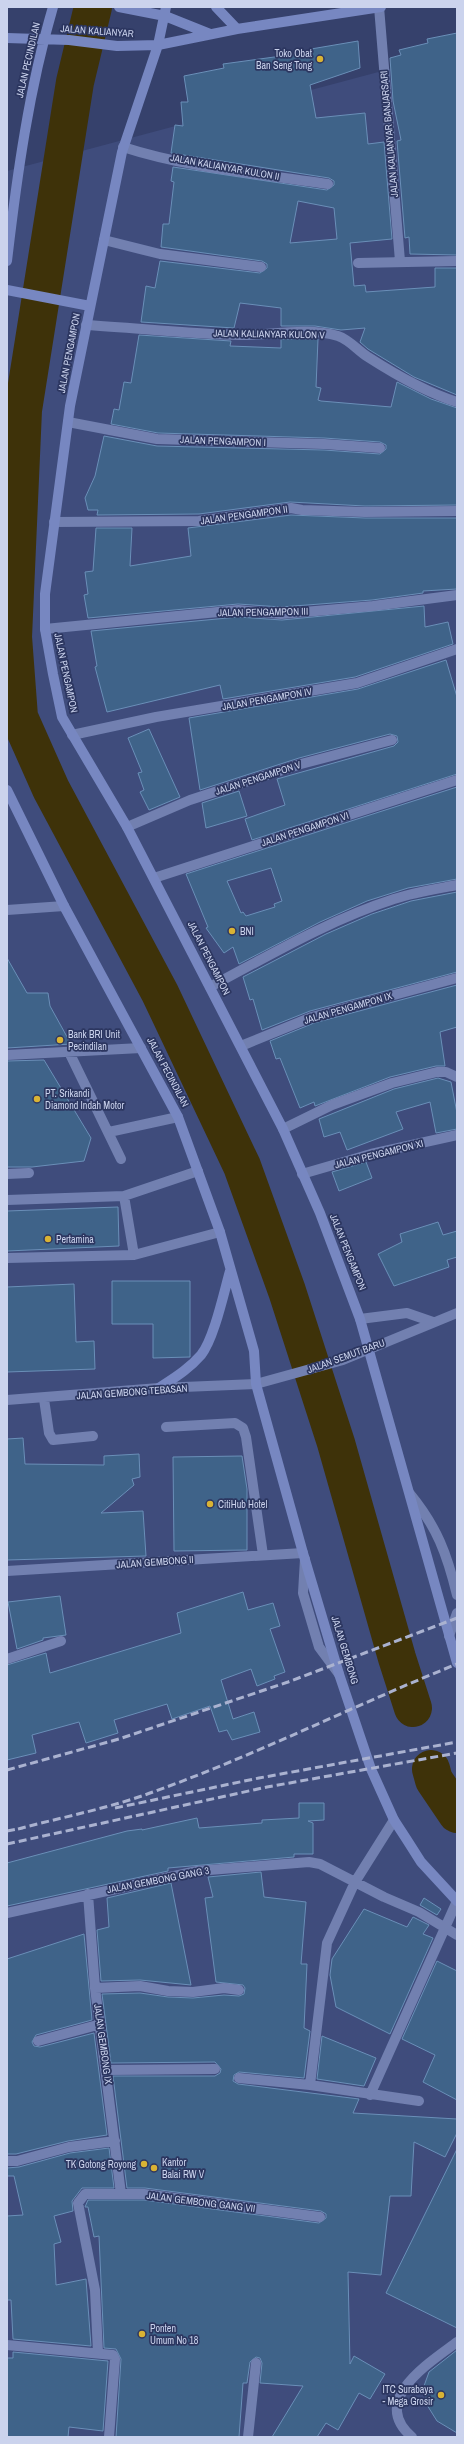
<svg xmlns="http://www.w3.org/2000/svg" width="464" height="2444" viewBox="0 0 464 2444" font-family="'Archivo Narrow',sans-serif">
<rect width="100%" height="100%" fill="#36416c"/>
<path fill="#3f4c7c" d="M457 51V2437H7V171Z"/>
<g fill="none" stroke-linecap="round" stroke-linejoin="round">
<path stroke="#3e3209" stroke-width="38" d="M93 7 75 82 23 410 13 637 19 717 51 789 160 993 242 1166 287 1291 336 1443 397 1658 413 1708
M431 1769 434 1780 457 1814"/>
</g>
<path fill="#3f6389" stroke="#6a8fb8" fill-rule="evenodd" d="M457 33V255L410 254 409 237 405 238 397 141 401 140 393 101 390 58 401 55 399 50 428 43 427 39Z
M358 41 360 68 310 85 316 118 365 113 368 144 384 142 392 239 350 243 354 286 365 285 366 292 435 287V268H457V395L414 377 368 349 360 342 365 328 341 330 315 326H281V308L240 303 234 328 141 322 146 286 155 288 160 261 260 273 267 268V264L262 261 161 247 163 224H169L174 182 171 181 173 167 327 190 334 185V181L329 178 171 153 175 125 183 126 181 102H188L184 76 224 68 223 64 311 52V49ZM298 201 334 208 337 239 290 243Z
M139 335 231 341 230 346 281 348V339H318L316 387 321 388 318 400 321 401 391 407 397 382 431 399 457 408V505L365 506 290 502 199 514 97 515 98 510H88L85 498 95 476 104 436 157 446 324 450 380 454 386 449V445L380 442 324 438 158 433 111 424 114 409 119 410 124 382 131 383Z
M291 515 365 518H457V589L423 591V593L372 600 281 607 238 604 88 618 84 595 88 594 85 572 93 571 96 528H132L130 566 191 556 188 528Z
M424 606 425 627 448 622 453 644 355 677 223 699 220 685 107 712 95 667 97 666 91 631 238 617 282 620Z
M446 660 457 697V774L252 840 245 819 285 805 277 779 394 746 398 742 397 736 390 734 299 758 200 790 189 718 358 689Z
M149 729 180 797 149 810 140 792 144 790 138 773 142 772 128 738Z
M457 787V879L408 888 367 901 320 922 239 964 233 947 224 953 206 928 208 927 186 874ZM271 868 282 901 274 904 275 907 246 916 243 912 241 913 227 881Z
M239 791 247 816 206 828 202 803Z
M457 892V972L310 1011 262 1030 253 999 250 1000 243 977 326 934 372 914 411 901Z
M7 958 27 993H48L50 1006 71 1044 7 1048Z
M457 985V1027L440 1032 445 1066H436L390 1077 315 1106 314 1102 300 1108 280 1058 276 1059 270 1041 314 1023Z
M44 1060 91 1138 84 1161 32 1167H7V1061Z
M438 1078 451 1082 457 1113V1129L436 1133 430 1102 396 1112 403 1129 347 1150 340 1132 324 1137 319 1119 394 1089Z
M366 1162 372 1178 339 1191 332 1172Z
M118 1207 119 1246 7 1251V1211Z
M438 1222 443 1235 457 1231V1257L447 1260 449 1267 394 1286 378 1254 402 1242 400 1234Z
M112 1281H190V1357L153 1358V1324H112Z
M74 1284 76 1342 94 1341 95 1369 7 1372V1287Z
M23 1438 25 1464 104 1465V1456L139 1454 140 1477 132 1479 134 1485 101 1513 143 1511 146 1556 7 1560V1439Z
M242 1456 247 1489V1550L174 1551 173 1457Z
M243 1592 248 1610 273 1603 280 1626 270 1629 285 1672 274 1676 275 1679 257 1686 251 1669 221 1680 233 1719 254 1712 260 1732 232 1740 227 1730 219 1732 210 1706 172 1719 167 1704 114 1720 118 1733 86 1743 79 1722 32 1735 36 1753 7 1760V1665L46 1653 50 1673 181 1633 177 1613Z
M60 1596 66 1635 43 1638V1640L17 1649 8 1602Z
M299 1803H324V1820L308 1821 313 1823V1854H294V1857L168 1868V1871L7 1906V1863L127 1831 142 1829V1830L197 1818 199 1828 262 1823V1820L299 1818Z
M261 1872 264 1897 306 1902 301 1964H307L304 2028 310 2031 304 2078 239 2072 234 2075 233 2081 238 2084 359 2099 353 2113 457 2119V2133L445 2157 414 2142 411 2196H390L381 2275 348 2272 350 2364 354 2356 385 2374 370 2399 359 2393 338 2430 326 2423 317 2437H272L303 2386 260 2383 262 2363 260 2358 256 2357 250 2362 247 2383H243L239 2437H116L121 2359 116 2349 104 2348 99 2236 94 2237 88 2207H85L88 2200H144L319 2223 326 2218V2214L321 2211 145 2188H127L113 2076H215L220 2073 221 2069 215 2062 111 2063 102 1994 140 1993 168 1997 193 1998 224 1995 239 1996 244 1994 245 1988 243 1985 216 1982 205 1898 213 1897 208 1877Z
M171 1883 191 1985 140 1980 101 1981 97 1930 109 1927 107 1898Z
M424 1898 441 1909 437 1915 420 1905Z
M364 1909 407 1927 413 1917 429 1925 423 1934 433 1938 390 2034 336 2007 330 1975 332 1959Z
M84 1934 92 2020 36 2035 32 2042 34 2046 40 2047 94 2033 107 2135 68 2141 16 2154H7V1959Z
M437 1961 457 1971V2100L423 2082 435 2055 402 2039Z
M322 2036 376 2058 364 2086 317 2079Z
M109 2148 114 2188H82L72 2201 73 2211 54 2216 61 2242 54 2244 56 2285 86 2279 91 2346 13 2339 11 2300H7V2216L23 2215 14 2176H7V2168L19 2167 70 2153Z
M457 2149V2328L386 2293Z
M457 2350V2433L437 2421 427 2405 424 2386 429 2372Z
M13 2352 108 2361 103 2431 69 2427 68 2437H7V2358H13Z"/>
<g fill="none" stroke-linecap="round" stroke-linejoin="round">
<path stroke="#7280b0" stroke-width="10" d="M379 7 400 261
M123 147C187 168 261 174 328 184
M104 240 160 254 261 267
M358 263 457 261
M86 325C138 328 190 334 241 335 272 335 308 327 338 336 350 340 358 351 368 357 396 375 425 392 457 402
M68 422 157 439 324 444 380 448
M54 522 199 521 291 508 302 510 365 512 457 511
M45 629 238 610 281 614 373 606 457 595
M72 735 156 717 357 683 457 649
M127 827 190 800 301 764 392 740
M154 878 457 780
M7 910 64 906
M210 987C270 955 329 920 394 899 415 892 436 889 457 885
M241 1046 312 1017 457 978
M69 1052 121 1159
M7 1055 141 1048
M283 1129 332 1105 392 1083 437 1072H446L457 1077
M109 1132 178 1117
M7 1174 29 1173
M302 1174 371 1154 457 1135
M124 1196 134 1255
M7 1200 124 1196 198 1171
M7 1258 134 1255 220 1232
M360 1319 407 1313 433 1322
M44 1399 49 1433 53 1440 93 1436
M7 1400 159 1388 256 1384 343 1360 457 1313
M166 1427 235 1423 243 1428 246 1437 263 1555
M410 1494C437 1527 447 1554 457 1595
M305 1559 303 1593 319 1647 339 1674
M7 1571 303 1553
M449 1636 457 1613
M7 1659 61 1641
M88 1894 95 1988 121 2194
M7 1913 197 1871 309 1862 320 1864 384 1897 419 1912 457 1935
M95 1988 140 1986 168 1991 193 1992 224 1988 239 1990
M38 2041 101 2024
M107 2070 215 2069
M239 2078 310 2085 419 2101
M310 2085 327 1943 355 1882 394 1820
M370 2095 457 1901
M7 2161H17L69 2147 115 2141
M7 2345 113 2355 115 2359 109 2437
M98 2353 95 2290 78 2203 85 2194H144L320 2217
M248 2437 256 2363
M412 2437C369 2400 429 2363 457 2342"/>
<path stroke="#7787c1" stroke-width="10" d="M119 7 165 16 210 34
M166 7 158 45 122 152 70 406 45 594V629L53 674 62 717 127 827 283 1129 320 1213 360 1319 457 1663
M216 7 237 29
M7 38 69 40 117 46 158 45 237 29 381 7
M7 261C17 175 29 89 53 7
M7 290 90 306
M7 790 64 906 178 1117 220 1232 254 1351 256 1384 303 1553 339 1674 371 1769 394 1820 407 1840 421 1862 457 1901
M159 1388C174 1378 189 1369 201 1355 214 1339 224 1292 230 1271"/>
<path stroke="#aab2d0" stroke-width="3" stroke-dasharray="8 4" stroke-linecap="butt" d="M7 1770 119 1739 288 1682 457 1618
M115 1808 259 1778 457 1742
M18 1829C63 1817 110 1808 153 1792 256 1755 355 1705 457 1664
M7 1831 23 1828
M7 1844 267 1787 457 1753"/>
</g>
<g fill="#d9b334" stroke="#2c3660" stroke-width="1.5">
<circle cx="320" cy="59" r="4"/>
<circle cx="232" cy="931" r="4"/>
<circle cx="60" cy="1040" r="4"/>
<circle cx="37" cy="1099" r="4"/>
<circle cx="48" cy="1239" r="4"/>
<circle cx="210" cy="1504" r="4"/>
<circle cx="144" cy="2164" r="4"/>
<circle cx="154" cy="2168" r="4"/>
<circle cx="142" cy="2334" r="4"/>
<circle cx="441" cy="2395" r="4"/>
</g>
<g text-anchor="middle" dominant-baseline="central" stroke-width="3.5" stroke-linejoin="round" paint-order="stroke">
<g font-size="10" fill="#cbd3ed" stroke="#2c3660">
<text transform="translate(97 31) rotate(4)">JALAN KALIANYAR</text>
<text transform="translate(28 60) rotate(-77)">JALAN PECINDILAN</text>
<text transform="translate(389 134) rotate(-95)">JALAN KALIANYAR BANJARSARI</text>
<text transform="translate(225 167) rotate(10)">JALAN KALIANYAR KULON II</text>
<text transform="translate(269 334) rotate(1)">JALAN KALIANYAR KULON V</text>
<text transform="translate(69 353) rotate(-79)">JALAN PENGAMPON</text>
<text transform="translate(223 441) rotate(2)">JALAN PENGAMPON I</text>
<text transform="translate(244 515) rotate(-8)">JALAN PENGAMPON II</text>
<text transform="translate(263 612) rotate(-1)">JALAN PENGAMPON III</text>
<text transform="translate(66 673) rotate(78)">JALAN PENGAMPON</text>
<text transform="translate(267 699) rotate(-10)">JALAN PENGAMPON IV</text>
<text transform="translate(258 778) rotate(-18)">JALAN PENGAMPON V</text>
<text transform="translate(305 829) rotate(-18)">JALAN PENGAMPON VI</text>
<text transform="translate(209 958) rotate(63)">JALAN PENGAMPON</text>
<text transform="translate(348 1008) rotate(-16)">JALAN PENGAMPON IX</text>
<text transform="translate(168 1072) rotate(62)">JALAN PECINDILAN</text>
<text transform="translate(379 1154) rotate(-14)">JALAN PENGAMPON XI</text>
<text transform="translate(348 1252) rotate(68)">JALAN PENGAMPON</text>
<text transform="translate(346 1356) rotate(-20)">JALAN SEMUT BARU</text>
<text transform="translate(132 1392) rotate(-4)">JALAN GEMBONG TEBASAN</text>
<text transform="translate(155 1562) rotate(-4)">JALAN GEMBONG II</text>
<text transform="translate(345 1650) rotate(73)">JALAN GEMBONG</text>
<text transform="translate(158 1880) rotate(-11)">JALAN GEMBONG GANG 3</text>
<text transform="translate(103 2044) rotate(82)">JALAN GEMBONG IX</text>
<text transform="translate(201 2202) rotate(7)">JALAN GEMBONG GANG VII</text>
</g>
<g font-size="10" fill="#cbd3ed" stroke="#2c3660" text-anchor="start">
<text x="312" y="53" text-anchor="end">Toko Obat<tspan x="312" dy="12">Ban Seng Tong</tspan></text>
<text x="240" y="931">BNI</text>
<text x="68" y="1034">Bank BRI Unit<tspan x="68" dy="12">Pecindilan</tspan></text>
<text x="45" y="1093">PT. Srikandi<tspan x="45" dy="12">Diamond Indah Motor</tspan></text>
<text x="56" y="1239">Pertamina</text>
<text x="218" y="1504">CitiHub Hotel</text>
<text x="162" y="2162">Kantor<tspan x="162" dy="12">Balai RW V</tspan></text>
<text x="136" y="2164" text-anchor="end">TK Gotong Royong</text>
<text x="150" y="2328">Ponten<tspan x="150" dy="12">Umum No 18</tspan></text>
<text x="433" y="2389" text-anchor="end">ITC Surabaya<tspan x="433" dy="12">- Mega Grosir</tspan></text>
</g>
</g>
<rect width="464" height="2444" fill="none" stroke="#cbd3ed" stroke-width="16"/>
</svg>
